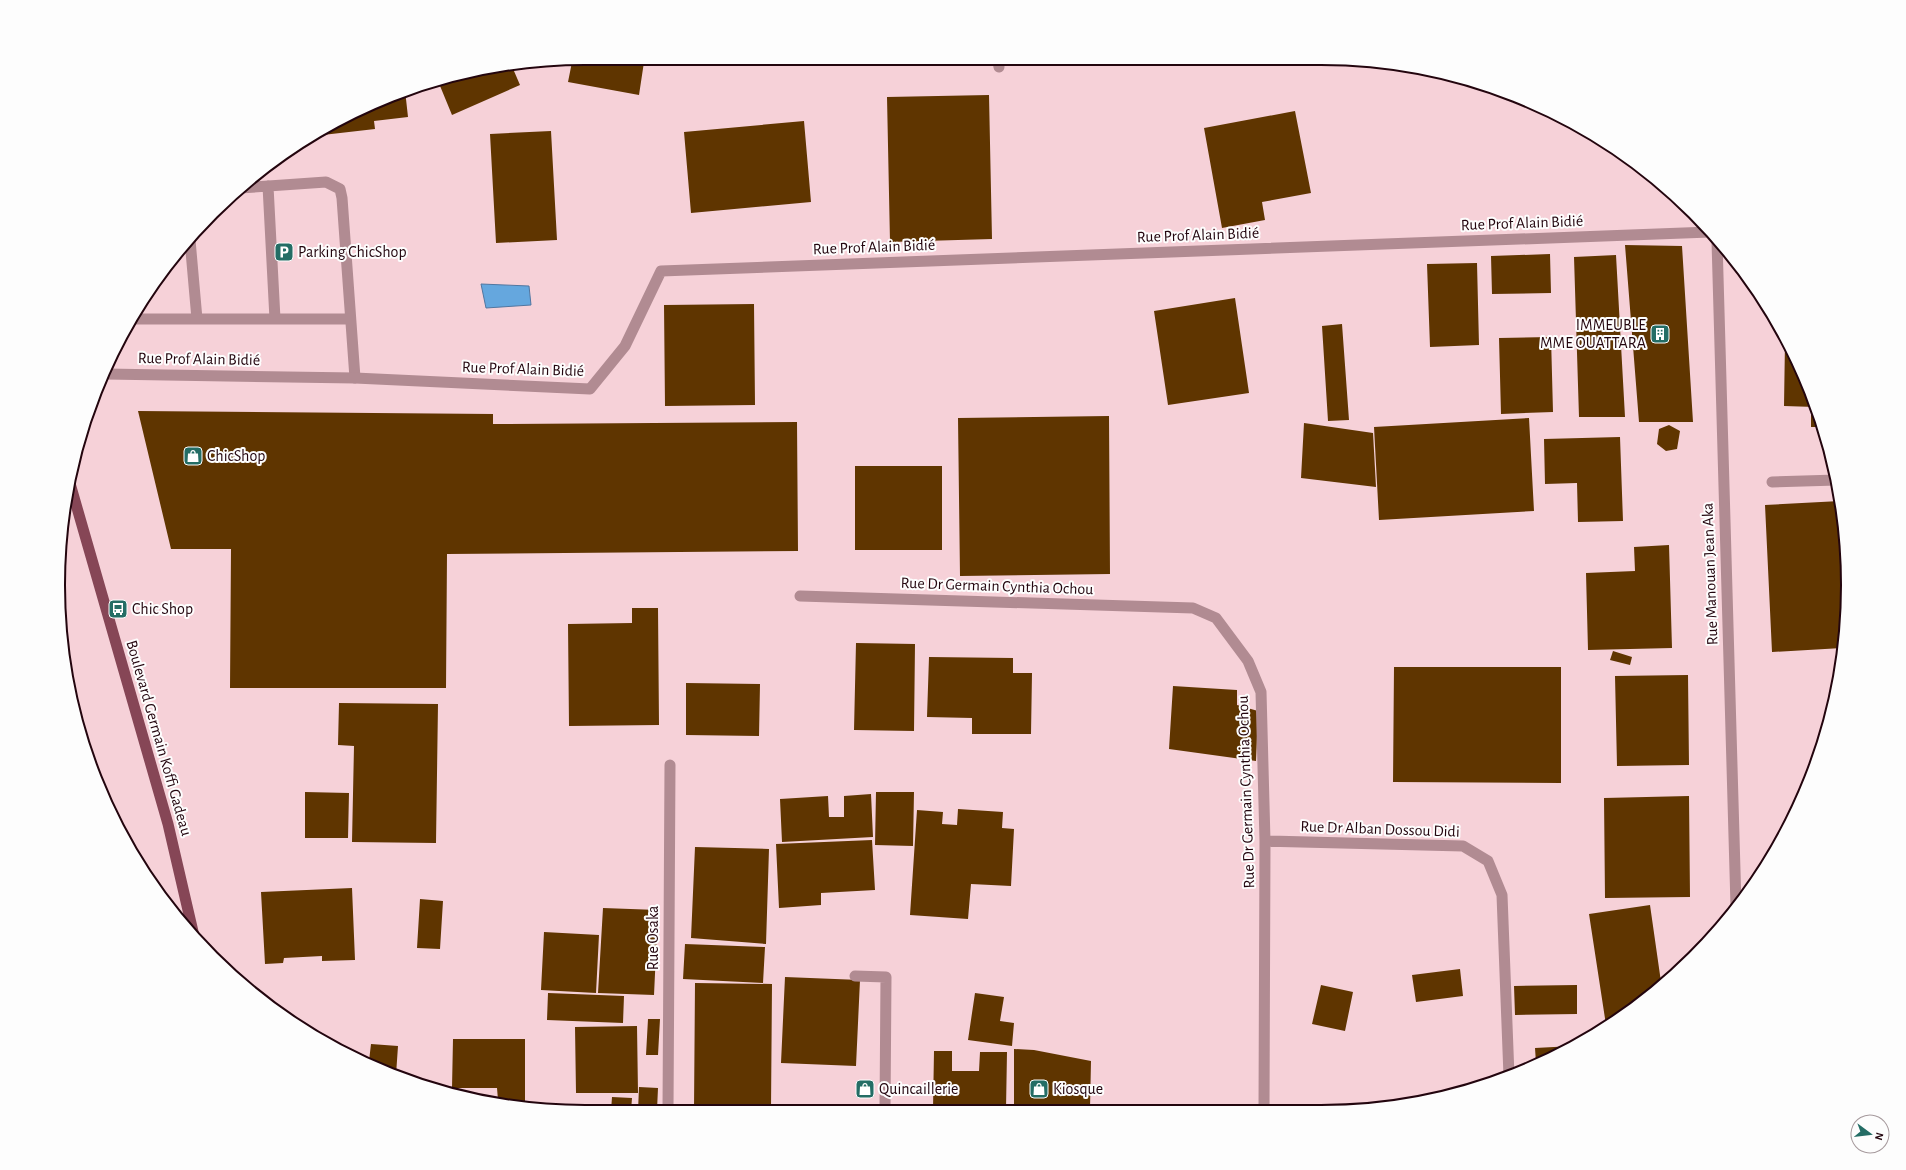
<svg xmlns="http://www.w3.org/2000/svg" width="1906" height="1170" viewBox="0 0 1906 1170" font-family="'Alegreya Sans',sans-serif">
<rect width="100%" height="100%" fill="#f6d1d8"/>
<path fill="#65a7de" stroke="#5176a0" d="M481 284 529 286 531 305 486 308Z"/>
<path fill="#5f3500" d="M572 62H644L639 95 568 82Z
M511 64 520 85 452 115 438 81Z
M405 90 408 117 374 121 375 129 314 136 352 112Z
M989 95 992 239 890 242 887 97Z
M1295 111 1311 193 1262 202 1265 220 1222 228 1204 128Z
M804 121 811 202 691 213 684 132Z
M551 131 557 240 496 243 490 134Z
M1625 245 1682 246 1693 422H1639Z
M1550 254 1551 293 1492 294 1491 256Z
M1616 255 1625 417H1579L1574 257Z
M1477 263 1479 345 1430 347 1427 264Z
M1235 298 1249 393 1168 405 1154 311Z
M754 304 755 405 665 406 664 305Z
M1342 324 1349 420 1328 421 1322 326Z
M1551 337 1553 412 1501 414 1499 338Z
M1785 341 1808 384 1815 407 1784 406Z
M138 411 493 414V424L797 422 798 551 447 554 446 688H230L231 549H171Z
M1811 415H1817L1821 427H1811Z
M1109 416 1110 574 960 576 958 418Z
M1529 418 1534 511 1379 520 1374 427Z
M1304 423 1373 433 1376 487 1301 478Z
M1669 425 1680 431 1677 449 1666 451 1657 444 1659 429Z
M1620 437 1623 521 1578 522 1577 483 1545 484 1544 439Z
M855 466H942V550H855Z
M1840 501 1848 585 1842 648 1772 652 1765 505Z
M1669 545 1672 648 1588 650 1586 573 1635 571 1634 547Z
M632 608H658L659 725 569 726 568 624 632 623Z
M856 643 915 644 914 731 854 730Z
M1613 651 1632 657 1630 665 1610 660Z
M929 657 1013 658V673H1032L1031 734H972V718L927 717Z
M1394 667H1561V783L1393 782Z
M1688 675 1689 765 1617 766 1615 676Z
M686 683 760 684 759 736 686 735Z
M1173 686 1237 690V705L1258 711 1256 761 1169 749Z
M339 703 438 704 436 843 352 842 354 746 338 745Z
M305 792 349 793 348 838H305Z
M876 792H914L913 846 875 845Z
M871 794 873 837 782 842 780 799 828 796 829 817H844V796Z
M1689 796 1690 897 1605 898 1604 798Z
M958 809 1003 812 1002 828 1014 829 1011 886 971 884 968 919 910 915 917 810 943 812 942 824 957 825Z
M872 840 875 890 821 893V905L779 908 776 844Z
M695 847 769 849 766 944 691 938Z
M352 888 355 960 322 961V956L284 958 283 963 265 964 261 892Z
M420 899 443 901 440 949 417 948Z
M1650 905 1661 982 1606 1025 1589 914Z
M603 908 658 910 654 995 598 993Z
M544 932 599 935 596 993 541 990Z
M685 944 765 947 763 983 683 979Z
M1460 969 1463 996 1416 1002 1412 975Z
M785 977 860 980 856 1066 781 1063Z
M695 983 772 984 771 1110H694Z
M1321 985 1353 992 1345 1031 1312 1024Z
M1577 985V1014L1515 1015 1514 986Z
M548 993 624 996 623 1023 547 1020Z
M975 993 1004 997 1000 1021 1014 1023 1012 1046 968 1040Z
M648 1019H660L658 1055H646Z
M637 1026 638 1093H576L575 1027Z
M453 1039H525V1101L498 1100 497 1088H452Z
M371 1044 398 1046 396 1075 369 1061Z
M1573 1046 1536 1063 1535 1048Z
M1014 1049 1034 1050 1091 1061 1090 1109H1014Z
M934 1051H952V1071H979L980 1052H1007L1006 1109H933Z
M639 1087 658 1088 657 1110 638 1111Z
M612 1097 632 1098 631 1111H611Z"/>
<g fill="none" stroke-linecap="round" stroke-linejoin="round">
<path stroke="#b18b92" stroke-width="11" d="M268 186 275 319
M240 188 326 182 340 189 342 198 355 378
M190 240 197 319
M134 319H350"/>
<path stroke="#b18b92" stroke-width="11" d="M998 61 999 67
M1717 241 1736 906
M106 374 355 378 590 389 625 346 661 271 1710 232
M1772 482 1837 480
M800 596 1193 608 1216 618 1248 661 1261 692 1265 841 1264 1108
M1265 841 1463 846 1488 861 1502 895 1509 1076
M855 976 886 977 885 1110
M668 1110 670 765"/>
<path stroke="#864656" stroke-width="11" d="M69 480 168 824 194 936"/>
</g>
<defs>
<g id="parking-square" transform="scale(1)"><rect x="-9" y="-9" width="18" height="18" rx="4" fill="#246d65" stroke="#fdfdfd"/><path d="M-3.5-5.5H1a3.5 3.5 0 0 1 0 7H-1V5.5H-3.5ZM-1-3.4V-.6H.8a1.4 1.4 0 0 0 0-2.8Z" fill="#fff"/></g>
<g id="building-square" transform="scale(1)"><rect x="-9" y="-9" width="18" height="18" rx="4" fill="#246d65" stroke="#fdfdfd"/><path d="M-4-6H4V6H1V3H-1V6H-4ZM-2.5-4.3h1.7v1.8h-1.7ZM.8-4.3h1.7v1.8H.8ZM-2.5-1h1.7V.8h-1.7ZM.8-1h1.7V.8H.8Z" fill="#fff"/></g>
<g id="shop-square" transform="scale(1)"><rect x="-9" y="-9" width="18" height="18" rx="4" fill="#246d65" stroke="#fdfdfd"/><path d="M-5-2.5h2.3a2.7 3.5 0 0 1 5.4 0H5L5.5 6h-11ZM-1.5-2.5h3a1.5 2.3 0 0 0-3 0Z" fill="#fff"/></g>
<g id="bus-square" transform="scale(1)"><rect x="-9" y="-9" width="18" height="18" rx="4" fill="#246d65" stroke="#fdfdfd"/><path d="M-5-6H5V4H4V6H2V4H-2V6H-4V4H-5ZM-3.5-4V0h7V-4ZM-3.5 1.2v1.5H-2V1.2ZM2 1.2v1.5H3.5V1.2Z" fill="#fff"/></g>
</defs>
<g fill-rule="evenodd">
<use href="#parking-square" x="284" y="252"/>
<use href="#building-square" x="1660" y="334"/>
<use href="#shop-square" x="193" y="456"/>
<use href="#bus-square" x="118" y="609"/>
<use href="#shop-square" x="865" y="1089"/>
<use href="#shop-square" x="1039" y="1089"/>
</g>
<g text-anchor="middle" dominant-baseline="central" stroke-width="4" stroke-linejoin="round" paint-order="stroke">
<g font-size="16" fill="#23050e" stroke="#fdfdfd">
<text transform="translate(1522 223) rotate(-2)">Rue Prof Alain Bidié</text>
<text transform="translate(1198 235) rotate(-2)">Rue Prof Alain Bidié</text>
<text transform="translate(874 247) rotate(-2)">Rue Prof Alain Bidié</text>
<text transform="translate(199 359) rotate(1)">Rue Prof Alain Bidié</text>
<text transform="translate(523 369) rotate(2)">Rue Prof Alain Bidié</text>
<text transform="translate(1710 574) rotate(-92)">Rue Manouan Jean Aka</text>
<text transform="translate(997 586) rotate(2)">Rue Dr Germain Cynthia Ochou</text>
<text transform="translate(159 738) rotate(74)">Boulevard Germain Koffi Gadeau</text>
<text transform="translate(1246 792) rotate(-92)">Rue Dr Germain Cynthia Ochou</text>
<text transform="translate(1380 829) rotate(2)">Rue Dr Alban Dossou Didi</text>
<text transform="translate(653 938) rotate(-90)">Rue Osaka</text>
</g>
<g font-size="16" fill="#23050e" stroke="#fdfdfd" text-anchor="start">
<text x="298" y="252">Parking ChicShop</text>
<text x="1646" y="325" text-anchor="end">IMMEUBLE<tspan x="1646" dy="18">MME OUATTARA</tspan></text>
<text x="207" y="456">ChicShop</text>
<text x="132" y="609">Chic Shop</text>
<text x="879" y="1089">Quincaillerie</text>
<text x="1053" y="1089">Kiosque</text>
</g>
</g>
<path d="M0 0H1906V1170H0ZM585 65H1321A520 520 0 0 1 1841 585V585A520 520 0 0 1 1321 1105H585A520 520 0 0 1 65 585V585A520 520 0 0 1 585 65Z" fill="#fdfdfd" fill-rule="evenodd"/>
<path fill="none" stroke="#23050e" stroke-width="2" d="M585 65H1321A520 520 0 0 1 1841 585V585A520 520 0 0 1 1321 1105H585A520 520 0 0 1 65 585V585A520 520 0 0 1 585 65Z"/>
<g transform="translate(1870 1134) rotate(105)"><circle r="19" fill="#fdfdfd" stroke="#a69a9d"/>
<path d="M0-3L7 15L0 10L-7 15Z" fill="#246d65"/>
<text y="-6" font-size="11" font-weight="bold" text-anchor="middle" fill="#23050e">N</text>
</g>
</svg>
